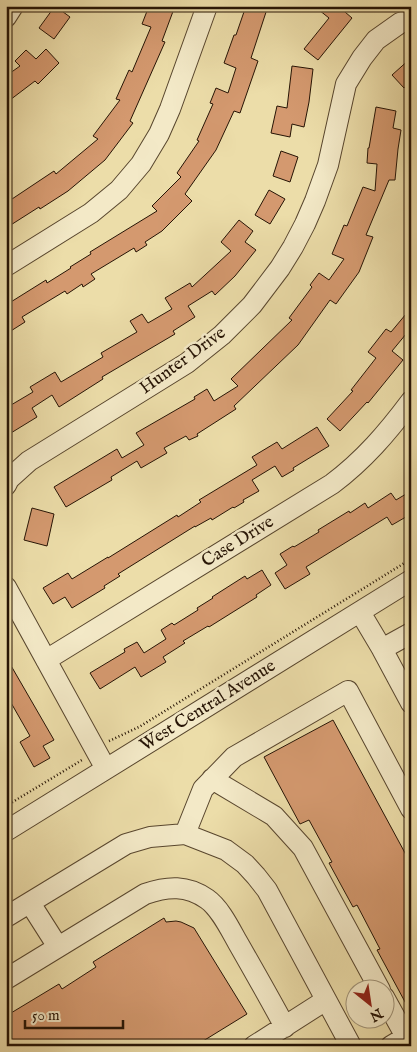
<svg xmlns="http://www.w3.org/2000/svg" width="417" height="1052" viewBox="0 0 417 1052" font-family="'IM FELL English',serif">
<rect width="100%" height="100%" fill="#ecdda9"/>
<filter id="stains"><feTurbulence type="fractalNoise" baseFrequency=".004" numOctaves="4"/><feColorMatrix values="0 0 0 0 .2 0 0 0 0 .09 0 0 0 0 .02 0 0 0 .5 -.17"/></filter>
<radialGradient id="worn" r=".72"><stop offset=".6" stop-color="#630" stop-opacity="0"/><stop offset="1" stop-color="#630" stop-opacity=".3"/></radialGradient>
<path fill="#d4996f" stroke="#261405" d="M55 6 70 17 54 39 39 28Z
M149 6H175L162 41 165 42 130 121 133 123 105 160 68 191 40 209 39 207 6 228V203L54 171 56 174 98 139 93 136 120 100 116 99 129 70 132 72 151 27 142 24Z
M246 6H268L251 58 258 61 240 113 234 111 216 150 185 194 192 201 162 231 145 242 147 245 136 252 134 248 91 274 95 279 83 287 82 284 67 294 65 291 22 317 25 322 6 334V305L46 280 47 283 71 268 70 267 91 254 90 252 157 211 152 206 181 177 177 173 199 141 197 140 213 104 210 103 216 88 228 93 236 68 224 63 234 35H236Z
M314 6H338L352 18 318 60 304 49 329 18Z
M46 49 59 63 38 84 35 81 6 103V76L20 66 15 61 26 50 36 59Z
M411 58V82L404 88 392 75Z
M292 66 313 69 309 102 304 127 292 124 290 137 271 133 277 106 287 108Z
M376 107 396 111 393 128 401 130 398 149 395 180H389L366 235 373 237 359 272 336 304 330 300 298 345 234 406 236 409 197 434 198 436 189 440 186 436 164 448 167 453 141 468 137 461 111 477 112 480 66 507 54 487 117 449 122 458 144 445 136 433 195 399 194 397 207 389 214 401 238 386 231 379 292 320 289 318 312 287 310 285 319 273 329 280 344 259 332 254 344 225 347 226 363 187 375 191 377 164 367 163 368 148H369Z
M281 151 298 157 290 182 273 176Z
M269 190 285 199 270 224 255 215Z
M239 220 253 231 245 242 256 250 235 276 215 295 212 291 188 306 195 317 173 331 175 334 102 377 103 379 59 407 52 395 32 408 37 417 6 436V408L33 392 30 387 55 372 61 382 103 357 101 353 137 332 130 321 142 314 148 323 172 309 165 298 190 283 192 287 231 251 221 242Z
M411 308V328L392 351 403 360 368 403 367 402 340 431 327 419 353 391 351 390 376 358 368 352 386 329 391 332Z
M317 427 329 446 293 468 294 470 282 477 275 466 252 480 259 491 243 500 244 502 234 508 233 507 212 520 211 518 195 527V526L118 574 120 576 104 586 105 588 72 608 65 597 53 604 43 588 68 573 72 579 108 557V558L177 515 178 517 201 502 199 500 257 465 252 457 277 442 282 449Z
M411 491V514L392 525 387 517 306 567 310 574 285 589 275 573 287 565 280 554 293 546 294 547 319 532 318 530 349 511 350 513 365 503 368 508 391 493 396 500Z
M32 508 54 514 47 546 24 540Z
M262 570 271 585 256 595 257 597 209 627 208 626 183 641 185 643 163 657 166 662 141 677 135 667 100 689 90 673 125 652 124 649 137 642 144 653 166 639 161 630 172 623 174 625 198 610 197 608 213 598 212 597 245 576 247 579Z
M6 657 54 740 43 746 50 758 34 767 20 742 30 736 6 694Z
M333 720 411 864V1013L377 950 380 949 357 905 353 907 329 863 332 862 309 820 300 824 264 757Z
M164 918 166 922 176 921 181 922 194 928 247 1014 195 1046H6V1016L59 984 62 989 96 967 93 962Z"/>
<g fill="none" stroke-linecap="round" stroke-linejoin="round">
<g stroke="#58462e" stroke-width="22">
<path id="minor" d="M6 17 13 6
M6 266 91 213 119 190 141 164 159 134 170 109 207 6
M6 485 9 479 29 461 187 363 222 335 252 305 280 268 293 247 305 224 315 201 328 165 346 84 362 58 376 40 400 23 411 19
M6 587 106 769
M360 612 382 649 411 703
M382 649 411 633
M46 660 332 484C364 460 387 433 411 401
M212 779 274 816 303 848 380 990
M6 831 411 580
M185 834 203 789 234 757 348 691 411 809
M30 903 58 947
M6 917 126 844 150 837 185 834 226 850 245 864 256 876 267 890 351 1046
M6 979 145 894C168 886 187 885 207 899 220 908 230 929 238 943 254 971 270 999 285 1027
M384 997 406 1037
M254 1046 326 1000
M391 1046 411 1034"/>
</g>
<path stroke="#261405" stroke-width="2.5" stroke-dasharray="1 2.5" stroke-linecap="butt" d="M109 741 139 727 411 559
M6 806 82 760"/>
<use href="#minor" stroke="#f3e9c7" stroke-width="20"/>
</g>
<g text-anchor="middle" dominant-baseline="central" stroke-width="5" stroke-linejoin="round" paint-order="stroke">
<g font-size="18" fill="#261405" stroke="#f3e9c7">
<text transform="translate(183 361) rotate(-36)">Hunter Drive</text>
<text transform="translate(238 542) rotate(-32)">Case Drive</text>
<text transform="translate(208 706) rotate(-32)">West Central Avenue</text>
</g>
</g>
<rect width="417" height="1052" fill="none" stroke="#ecdda9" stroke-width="25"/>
<rect x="8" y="8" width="402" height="1037" fill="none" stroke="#261405" stroke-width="2.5"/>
<rect x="12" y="12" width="392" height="1027" fill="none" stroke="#261405"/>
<g transform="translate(370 1004) rotate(150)"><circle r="24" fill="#f3e9c7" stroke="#a19479"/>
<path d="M0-4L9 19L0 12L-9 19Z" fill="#8f2418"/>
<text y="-8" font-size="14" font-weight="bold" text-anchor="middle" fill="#261405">N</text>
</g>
<path d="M25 1020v8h98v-8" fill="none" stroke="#261405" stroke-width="2.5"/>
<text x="32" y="1020" font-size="15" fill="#261405" stroke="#f3e9c7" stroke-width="4" paint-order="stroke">50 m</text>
<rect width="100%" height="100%" filter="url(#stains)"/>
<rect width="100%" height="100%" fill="url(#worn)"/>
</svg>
